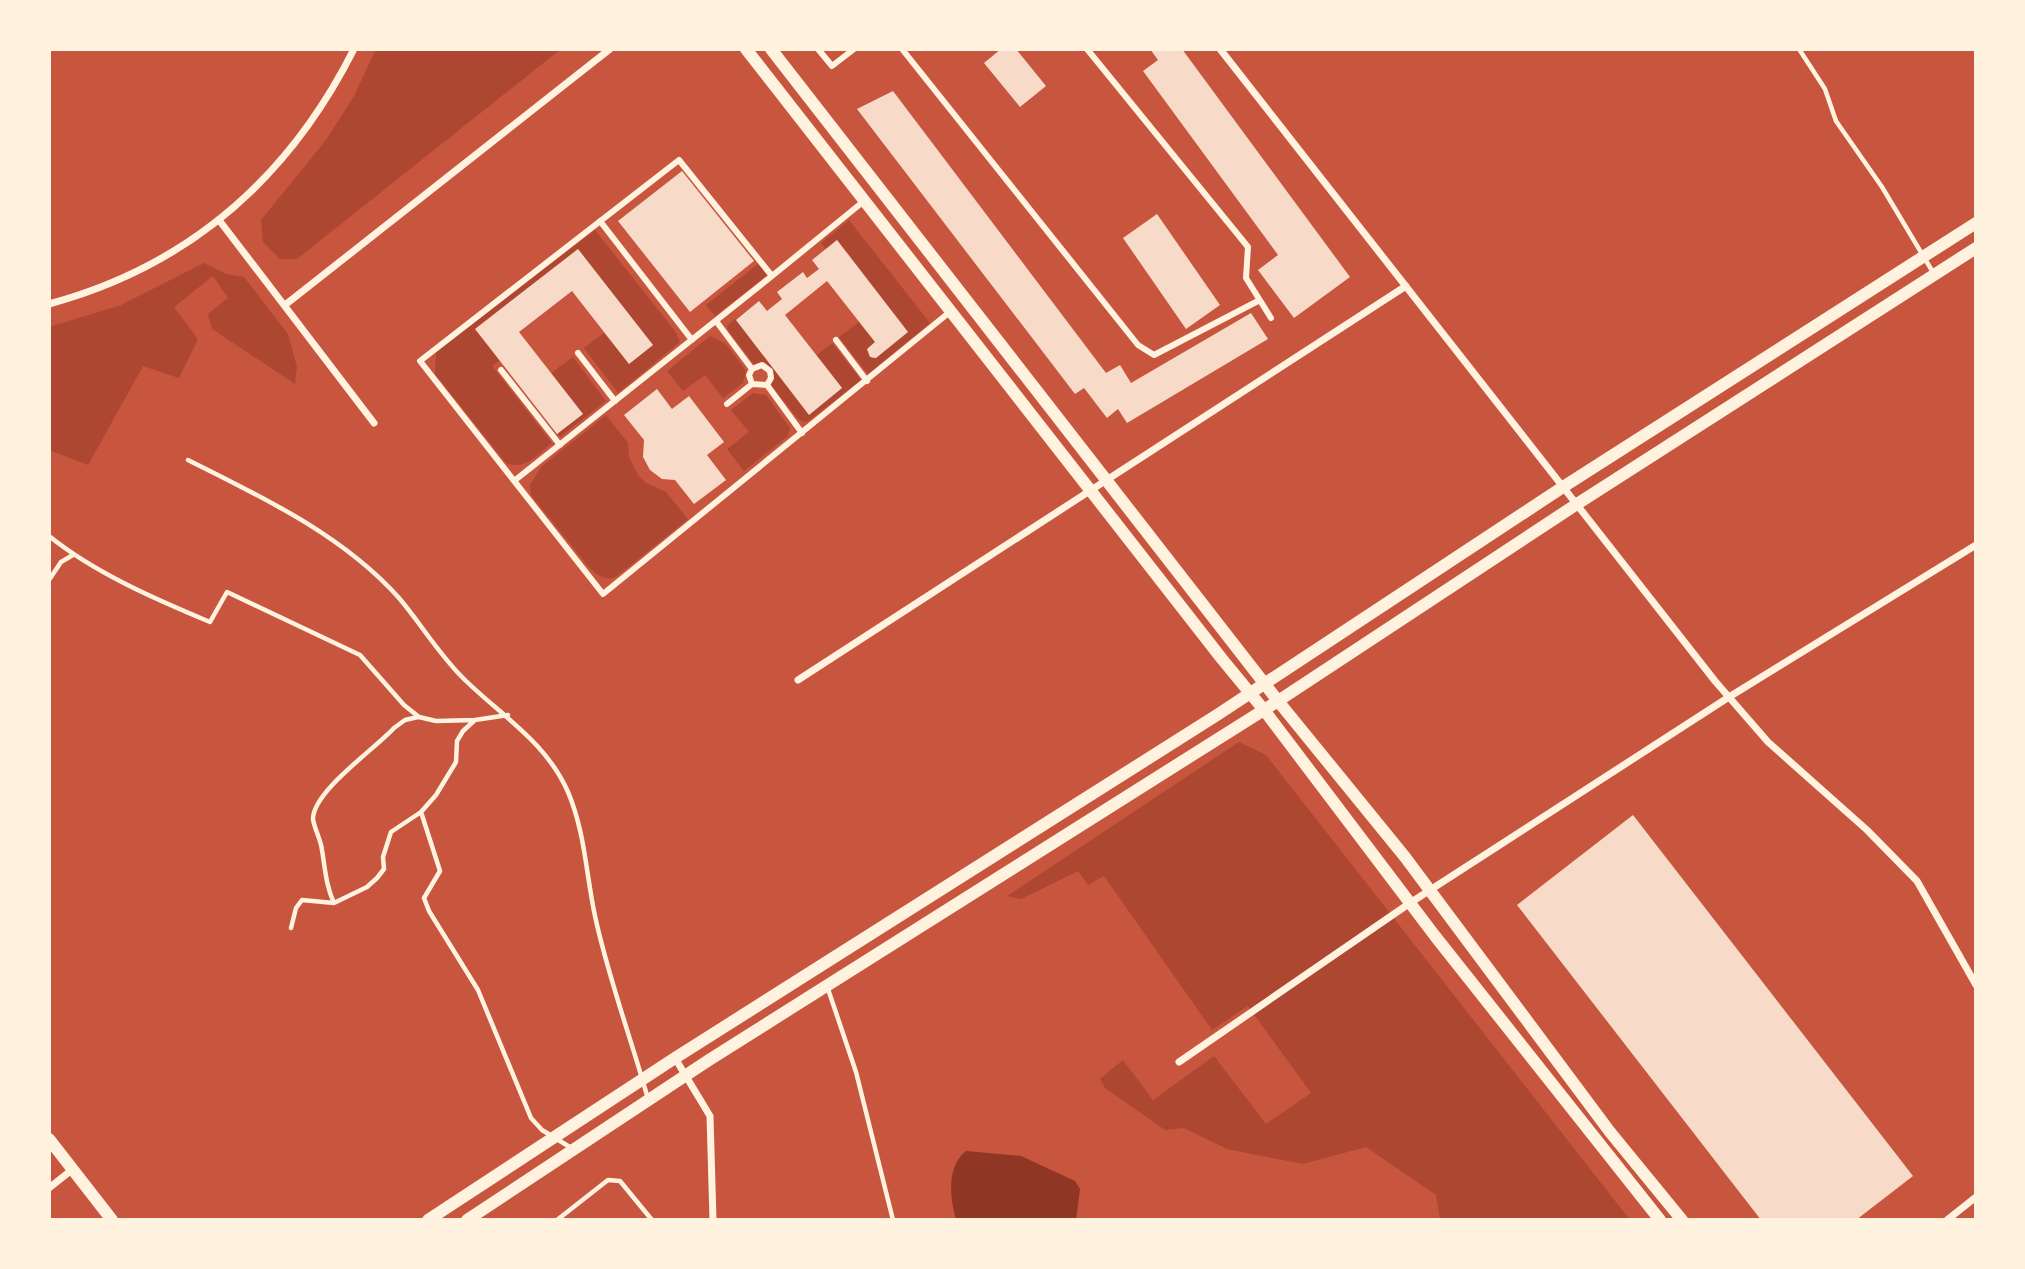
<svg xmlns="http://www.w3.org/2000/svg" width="2025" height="1269" viewBox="0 0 2025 1269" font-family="'DM Sans',sans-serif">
<rect width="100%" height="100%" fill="#c8553d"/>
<path fill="#ae4732" d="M376 49H561L297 259H280L263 242 261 220 326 140 354 96Z
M849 220 930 323 868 374 839 337 859 322 875 342 867 351 873 359 908 332 837 240 826 249 821 243Z
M595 230 675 331 680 342 618 393 584 348 604 333 629 364 653 345 578 249 476 329 500 360 492 366 552 443C538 454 525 471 506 463L435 374 436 352Z
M204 263 226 274 244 277 288 334 297 367 295 384 212 329 208 314 228 298 213 276 174 307 198 339 179 378 143 366 88 465 49 450V327L121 305Z
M758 264 767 275 715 316 706 305Z
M735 319 809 414 842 388 817 355 832 343 861 380 807 422 799 420 771 385 774 376 764 362 754 364 729 332 727 326Z
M710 336 726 344 746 371 743 383 723 398 705 375 683 391 667 371Z
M573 357 606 401 560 437 557 434 583 414 551 373Z
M753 393 766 395 790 428 788 436 744 471 727 449 749 432 731 410Z
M606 415 628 443 629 457 638 475 646 483 666 492 688 519 616 577C603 581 597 575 588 566L531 495 530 485 541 467Z
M1239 742 1266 755 1630 1220H1440L1436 1195 1366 1147 1303 1164 1227 1149 1184 1128 1165 1130 1105 1088 1100 1079 1123 1060 1153 1100 1214 1056 1266 1124 1311 1093 1248 1006 1212 1030 1104 876 1088 885 1078 871 1021 899 1007 896Z"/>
<path fill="#8f3625" d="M966 1151 1021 1156 1075 1181 1080 1189 1076 1220H956C950 1198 946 1167 966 1151Z"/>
<path fill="#f7dbc8" d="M1001 49H1016L1046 86 1020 107 984 63Z
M1150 49H1182L1350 277 1294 318 1258 270 1278 255 1143 71 1158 60Z
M893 91 1106 373 1120 365 1131 383 1251 313 1268 339 1127 423 1118 409 1107 418 1084 388 1075 394 857 109Z
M682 171 754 261 690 312 618 221Z
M1157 214 1220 305 1186 329 1123 238Z
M837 240 908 332 876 358 870 357 867 349 875 342 827 281 785 315 842 388 809 415 736 320 759 301 767 311 782 299 777 292 803 272 807 278 819 269 812 260Z
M578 249 653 345 629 364 572 291 519 332 583 414 557 434 475 329Z
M657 389 672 409 689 396 724 442 707 455 726 480 694 504 675 480 662 479 650 470 643 457 644 440 624 415Z
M1633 815 1913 1176 1856 1220H1761L1517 905Z"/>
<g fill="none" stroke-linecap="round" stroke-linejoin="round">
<path stroke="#fff3e0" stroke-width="4.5" d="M1799 49 1825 89 1836 121 1882 187 1934 274
M188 460C262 497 343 535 399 598 422 625 439 655 465 680 503 717 546 742 568 792 585 832 586 874 595 916 608 977 631 1038 648 1099
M49 536C95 573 155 599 210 622L227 592 360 655 404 705 419 717 436 721 475 720
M49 580 61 562 73 555
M421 812 440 871 424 898 429 911 478 990 531 1118 542 1130 573 1149
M334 903C326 886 325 868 322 850 321 840 314 828 313 819 313 791 375 749 394 728L405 720 418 717
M291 928 296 908 302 900 334 903 367 887 377 878 384 869 383 857 391 832 421 812 436 795 456 762 457 741 463 731 475 720 508 715
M827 986 856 1072 893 1220
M557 1220 608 1180 620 1181 652 1220"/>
<path stroke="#fff3e0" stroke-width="6" d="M818 49 832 66 854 49
M902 49 1138 345 1154 355 1258 301
M1087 49 1248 247 1246 278 1271 318
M864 201 772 276 679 160 420 361 603 594 951 311
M600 221 692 340
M716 321 752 369 749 375 752 384 767 385
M836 340 867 381
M578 353 615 401
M752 369 762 365 770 371 771 378 767 385 802 433
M501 370 560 445
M727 404 752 384
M514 481 772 276"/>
<path stroke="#fff3e0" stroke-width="7" d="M1220 49 1715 681 1768 742 1867 830 1917 881 1976 985
M219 220 374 423
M49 304C189 266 289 178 354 49
M285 305 610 49
M798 680 1406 286
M675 1058 710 1116 713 1220
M1179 1062 1410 903 1729 697 1976 545
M49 1188 73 1169
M1947 1220 1976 1197"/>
<path stroke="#fff3e0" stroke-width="12" d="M746 49 1222 659 1264 710 1435 936 1660 1220
M771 49 1278 701 1405 857 1610 1132 1682 1220
M49 1139 112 1220
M428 1220 675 1058 1217 715 1563 487 1976 223
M467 1220 709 1060 1278 701 1577 504 1976 248"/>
</g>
<rect width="2025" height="1269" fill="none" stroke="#fff3e0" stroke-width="102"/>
</svg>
